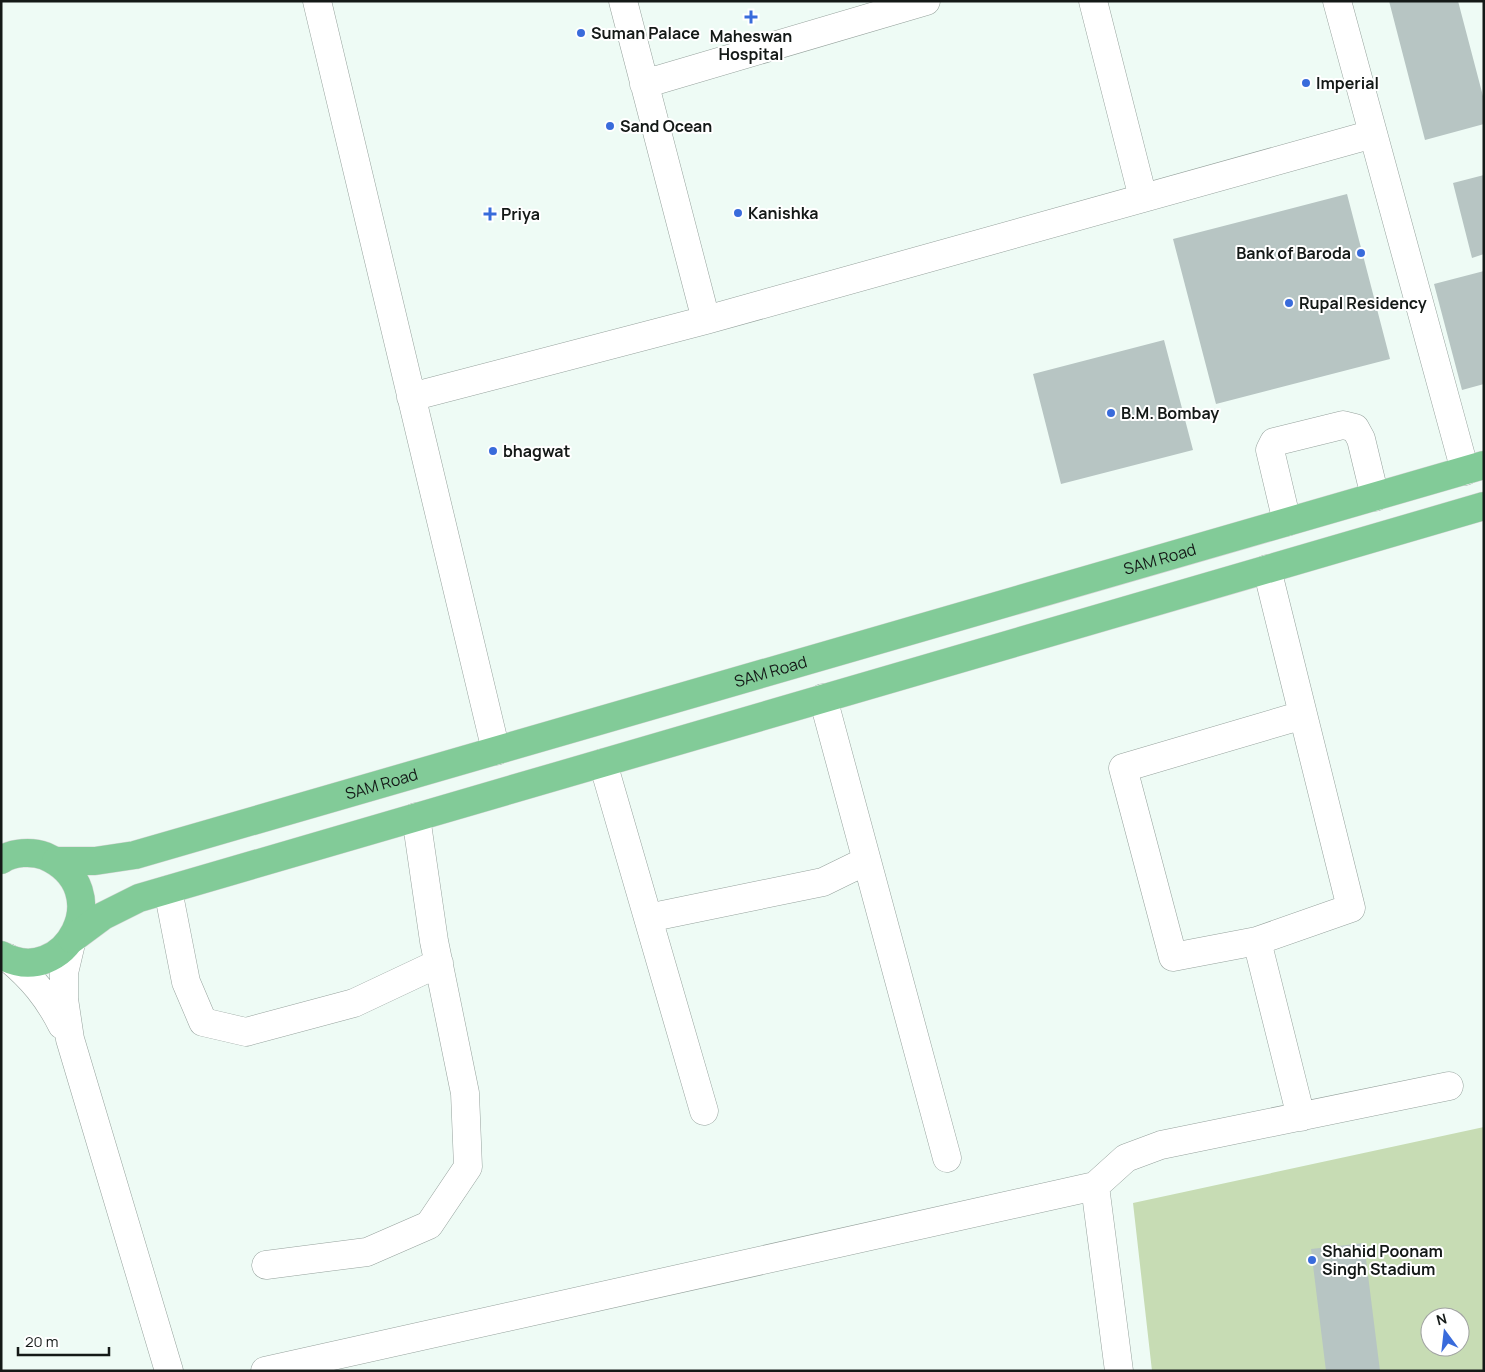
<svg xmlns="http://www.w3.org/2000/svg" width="1485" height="1372" viewBox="0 0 1485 1372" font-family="Manrope,sans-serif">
<rect width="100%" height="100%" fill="#eefbf5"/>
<path fill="#c7dcb4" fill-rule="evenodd" d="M1484 1127V1371H1152L1133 1203ZM1430 1317H1460V1347H1430Z"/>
<path fill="#b7c5c3" d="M1389 1H1458L1484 100V124L1425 140Z
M1484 175V254L1472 258 1453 183Z
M1347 194 1390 359 1216 404 1173 239Z
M1484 271V384L1462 390 1434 284Z
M1164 340 1193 450 1061 484 1033 374Z
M1364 1243 1380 1371H1326L1311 1249Z"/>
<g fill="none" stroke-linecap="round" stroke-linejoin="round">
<g stroke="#96a29d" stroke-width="29">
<path id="minor" d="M317 1 496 751
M623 1 706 320
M1093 1 1143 198
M1337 1 1465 471
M644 84 926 1
M411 397 706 320 1373 134
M1287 522 1270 450 1274 442 1343 425 1355 428 1361 439 1375 497
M1267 569 1351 908 1257 941 1301 1117
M823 698 947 1158
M603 763 704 1111
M168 890 186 982 203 1022 246 1032 354 1003 439 963
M648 918 823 882 866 861
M72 939 64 973V999L70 1039 169 1371
M1257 941 1173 957 1123 768 1303 715
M8 958C32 978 48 997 62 1025
M1095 1186 1126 1158 1161 1145 1449 1086
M266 1265 367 1252 429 1225 468 1167 465 1093 434 941 416 817
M265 1371 1095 1186 1119 1371"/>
</g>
<g stroke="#d5d6d5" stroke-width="29">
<g id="major">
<path d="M1 860C13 852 32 851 45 856 120 889 65 991 1 955"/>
<path id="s1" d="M56 861H95L135 855 1484 465"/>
<path d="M72 939 103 916 139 898 1484 506"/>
</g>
</g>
<use href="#minor" stroke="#fff" stroke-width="28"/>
<use href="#major" stroke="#82cb98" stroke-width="28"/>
</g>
<g fill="#396bdb" stroke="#fff" stroke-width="2">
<path d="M748.5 9.5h5v5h5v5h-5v5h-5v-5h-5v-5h5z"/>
<circle cx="581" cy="33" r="5"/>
<circle cx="1306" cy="83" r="5"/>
<circle cx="610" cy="126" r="5"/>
<circle cx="738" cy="213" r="5"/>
<path d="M487.5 206.5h5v5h5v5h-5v5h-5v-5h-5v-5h5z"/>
<circle cx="1361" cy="253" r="5"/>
<circle cx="1289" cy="303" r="5"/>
<circle cx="1111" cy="413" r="5"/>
<circle cx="493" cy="451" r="5"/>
<circle cx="1312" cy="1260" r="5"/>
</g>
<g text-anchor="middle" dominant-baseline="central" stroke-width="4" stroke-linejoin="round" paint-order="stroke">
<g font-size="16" font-weight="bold" fill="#141917" stroke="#fff" text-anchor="start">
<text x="591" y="33">Suman Palace</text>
<text x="751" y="36" text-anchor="middle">Maheswan<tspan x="751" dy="18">Hospital</tspan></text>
<text x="1316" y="83">Imperial</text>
<text x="620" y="126">Sand Ocean</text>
<text x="748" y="213">Kanishka</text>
<text x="501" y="214">Priya</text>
<text x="1351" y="253" text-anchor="end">Bank of Baroda</text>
<text x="1299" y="303">Rupal Residency</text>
<text x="1121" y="413">B.M. Bombay</text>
<text x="503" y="451">bhagwat</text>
<text x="1322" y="1251">Shahid Poonam<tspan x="1322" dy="18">Singh Stadium</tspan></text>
</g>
<g font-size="16" fill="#141917" stroke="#fff">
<text stroke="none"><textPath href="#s1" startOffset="1146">SAM Road</textPath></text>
<text stroke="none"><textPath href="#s1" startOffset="741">SAM Road</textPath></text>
<text stroke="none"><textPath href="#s1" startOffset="336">SAM Road</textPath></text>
</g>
</g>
<rect width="1485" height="1372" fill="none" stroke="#141917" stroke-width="5"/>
<g transform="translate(1445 1332) rotate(345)"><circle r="24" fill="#ffffff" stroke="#a1a3a2"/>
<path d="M0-4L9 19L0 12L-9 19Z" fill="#396bdb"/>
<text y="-8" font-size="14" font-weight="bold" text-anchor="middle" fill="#141917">N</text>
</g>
<path d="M18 1347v8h91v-8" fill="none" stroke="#141917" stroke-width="2.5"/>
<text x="25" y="1347" font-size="15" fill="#141917" stroke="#ffffff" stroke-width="4" paint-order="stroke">20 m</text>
</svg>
